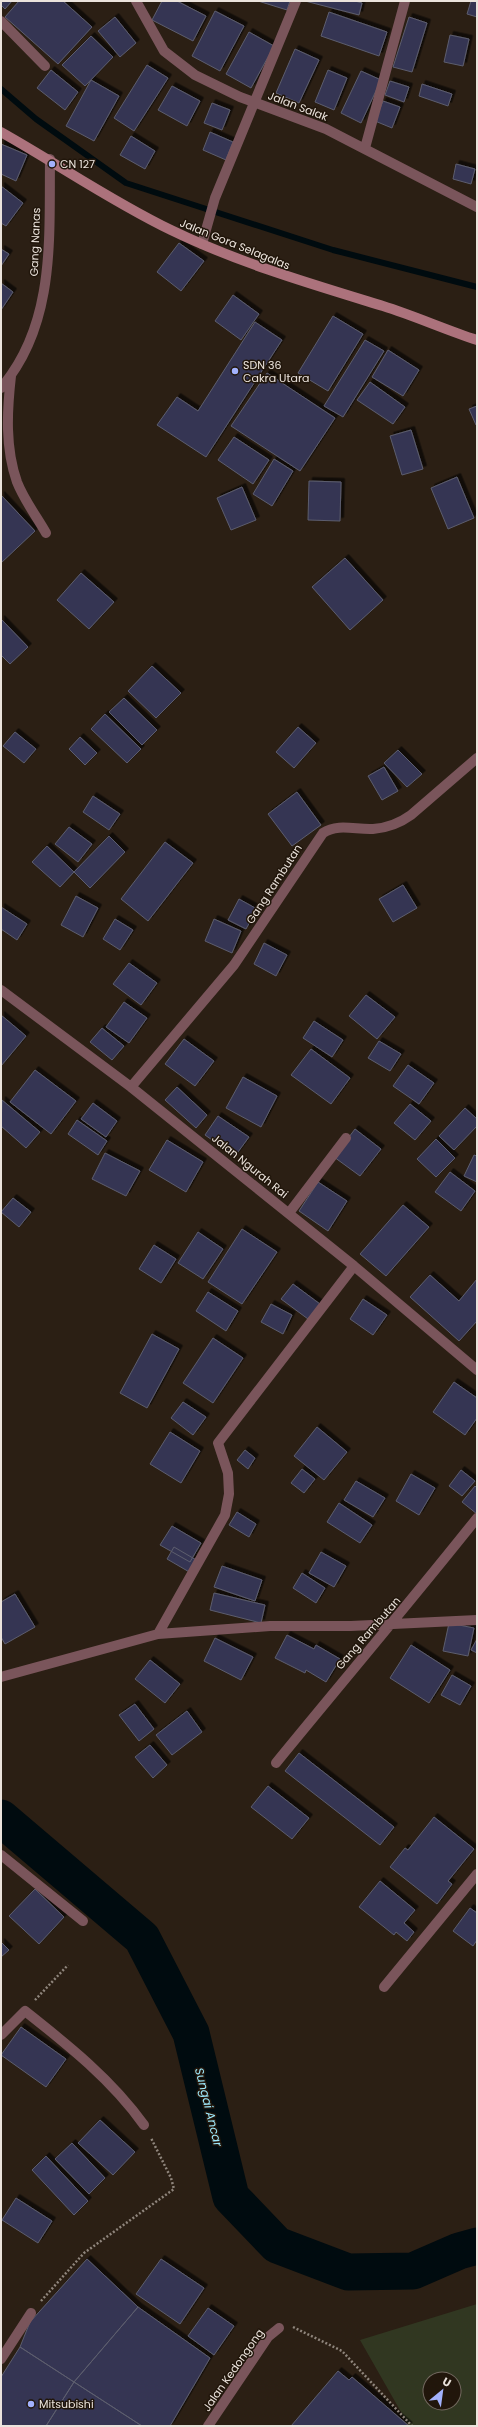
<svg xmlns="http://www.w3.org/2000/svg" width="478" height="2427" viewBox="0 0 478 2427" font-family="Poppins,sans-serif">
<defs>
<filter id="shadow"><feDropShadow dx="3.5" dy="-3.5" stdDeviation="0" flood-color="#0009"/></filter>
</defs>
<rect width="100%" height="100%" fill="#2b1f14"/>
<path fill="#313721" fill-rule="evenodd" d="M477 2304V2426H409L360 2340ZM430 2379H454V2403H430Z"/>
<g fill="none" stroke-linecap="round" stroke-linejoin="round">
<path stroke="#000b0f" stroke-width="6" d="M1 89 36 119 126 183 333 250 477 287"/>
<path stroke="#000b0f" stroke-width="37" d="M1 1818 142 1938 191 2033 231 2197 277 2245 348 2272 413 2271 459 2251 477 2246"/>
</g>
<path fill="#363652" stroke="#5c5d6e" filter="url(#shadow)" d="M1 1H12L5 9 1 5Z
M19 1H63L92 27 58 64 5 17Z
M162 1H177L206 16 193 41 152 20Z
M258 1H290L287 10Z
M305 1H355L362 3 359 15Z
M471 1H477V17L467 14Z
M215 11 244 26 220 71 192 56Z
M329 12 387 32 379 56 321 36Z
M115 17 136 43 120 57 98 31Z
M409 17 427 23 412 72 393 67Z
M249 32 274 46 251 88 226 74Z
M450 35 469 39 463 66 444 62Z
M91 36 113 57 85 86 62 65Z
M295 49 319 60 299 103 276 93Z
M147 65 168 78 134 131 114 118Z
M51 70 78 92 65 110 37 88Z
M328 70 347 78 334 110 315 102Z
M361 71 381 80 361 123 341 113Z
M91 80 119 96 94 141 66 126Z
M390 81 409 87 404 102 385 95Z
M422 84 452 94 448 106 419 96Z
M172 86 200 101 187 126 158 110Z
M383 101 400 107 392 128 375 121Z
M212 103 230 110 222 130 204 123Z
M210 132 233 142 226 160 203 150Z
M131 136 155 151 145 169 120 155Z
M1 144 27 155 16 181 1 174Z
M456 164 475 169 471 184 453 179Z
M1 186 23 203 6 226 1 223Z
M179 243 204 261 181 291 157 272Z
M1 249 9 254 1 266Z
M1 283 13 292 1 310Z
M233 295 259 314 241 340 215 321Z
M333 316 363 334 328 391 298 373Z
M255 322 282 340 206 457 157 425 177 397 198 411Z
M365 340 384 351 343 417 324 406Z
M388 350 419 370 403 396 372 377Z
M267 373 335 418 300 471 231 426Z
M370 382 405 407 393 424 357 400Z
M477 406V424L476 425 469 409Z
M411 430 423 469 402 475 390 436Z
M234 437 269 460 253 484 218 460Z
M274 459 293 471 272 506 253 494Z
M457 477 474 518 448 529 431 488Z
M309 481 341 482 340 521 308 520Z
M242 487 256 520 231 530 217 498Z
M1 495 35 531 1 563Z
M345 558 383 600 350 630 312 587Z
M81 573 114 602 89 629 57 600Z
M1 619 28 647 10 664 1 655Z
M152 666 181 693 156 718 128 691Z
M124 698 157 730 142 745 109 712Z
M105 714 141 749 127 763 91 729Z
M298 727 316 743 294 768 276 752Z
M15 732 36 749 24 763 3 746Z
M80 737 97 753 85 765 69 749Z
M398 750 422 774 407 787 384 763Z
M384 767 398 791 382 800 368 776Z
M297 792 321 825 292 846 268 814Z
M93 796 120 814 109 830 83 812Z
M69 827 92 844 78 862 55 844Z
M109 836 125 852 90 888 74 872Z
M165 842 193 863 148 921 121 899Z
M47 846 74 872 60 887 32 862Z
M403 885 417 908 393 922 379 899Z
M76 896 98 908 83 937 61 925Z
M239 899 257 909 246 929 228 920Z
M1 907 27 924 17 940 1 929Z
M115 919 133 930 120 950 103 939Z
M214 919 241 931 232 953 205 941Z
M264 943 287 955 276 976 254 964Z
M129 963 157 983 141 1005 113 984Z
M366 995 395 1017 377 1039 349 1016Z
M124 1002 147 1018 129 1043 106 1027Z
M1 1015 26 1036 1 1066Z
M314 1021 343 1040 332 1057 303 1038Z
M102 1028 124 1046 112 1060 90 1042Z
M184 1039 214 1061 195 1086 165 1064Z
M379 1041 401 1054 390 1071 368 1058Z
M311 1049 350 1078 331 1104 291 1075Z
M408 1065 434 1083 419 1104 393 1086Z
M35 1070 76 1101 51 1134 10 1102Z
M243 1077 277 1096 261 1127 226 1108Z
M177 1087 207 1115 196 1128 165 1100Z
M2 1100 40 1132 26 1148 1 1126Z
M93 1103 117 1121 106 1137 81 1119Z
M410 1104 431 1121 415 1140 394 1123Z
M465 1108 477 1119V1126L454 1150 439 1136Z
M218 1116 249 1137 235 1156 205 1135Z
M77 1120 107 1141 98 1155 68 1134Z
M355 1129 381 1149 360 1176 334 1157Z
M436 1139 455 1158 436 1177 417 1159Z
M167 1140 203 1162 186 1192 149 1170Z
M105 1153 140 1171 126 1196 92 1179Z
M474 1155 477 1156V1182L464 1176Z
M450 1172 475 1191 461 1211 435 1192Z
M318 1182 347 1201 328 1231 299 1211Z
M13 1198 31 1212 19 1227 1 1212Z
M403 1205 429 1227 386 1276 360 1254Z
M242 1229 277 1252 242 1304 208 1282Z
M198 1232 223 1249 203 1279 178 1263Z
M154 1245 176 1259 161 1283 139 1269Z
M430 1275 459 1301 477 1279V1321L459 1341 410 1297Z
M293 1284 320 1304 308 1319 281 1299Z
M208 1292 238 1311 226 1331 196 1311Z
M363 1299 387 1315 373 1335 350 1319Z
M271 1304 292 1315 283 1334 261 1322Z
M152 1334 179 1349 147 1408 120 1393Z
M213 1338 243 1358 213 1403 183 1383Z
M454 1382 477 1398V1418L465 1435 433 1412Z
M183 1402 206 1417 193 1435 171 1418Z
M317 1427 347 1452 324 1480 294 1456Z
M170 1432 200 1451 181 1483 150 1464Z
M245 1450 255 1458 248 1469 237 1460Z
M302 1469 315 1479 304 1493 291 1483Z
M461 1470 475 1481 462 1496 449 1486Z
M411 1474 435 1488 419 1515 396 1501Z
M356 1481 385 1498 373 1517 344 1500Z
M475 1486 477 1488V1514L462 1502Z
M339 1503 372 1525 360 1543 327 1522Z
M237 1512 256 1524 249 1537 229 1525Z
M172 1526 201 1543 190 1562 160 1545Z
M174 1547 198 1561 191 1573 167 1559Z
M321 1552 346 1566 334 1587 309 1573Z
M222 1566 262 1580 255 1601 214 1587Z
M302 1573 325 1588 316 1603 293 1588Z
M214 1593 265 1605 261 1623 210 1610Z
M15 1594 35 1627 5 1644 1 1637V1602Z
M449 1623 474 1628 468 1656 443 1651Z
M287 1635 314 1649 316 1645 340 1659 326 1682 306 1670 305 1673 275 1658Z
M215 1638 253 1657 241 1680 204 1661Z
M477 1639V1653L471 1650Z
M411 1645 450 1670 429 1703 390 1678Z
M150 1660 180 1684 165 1703 135 1679Z
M452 1675 471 1686 460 1705 441 1695Z
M135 1704 154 1729 139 1741 119 1715Z
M187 1711 202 1732 172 1755 156 1735Z
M150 1745 167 1765 153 1778 135 1757Z
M299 1753 394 1827 380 1845 285 1771Z
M268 1786 309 1818 292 1839 251 1807Z
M434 1817 474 1849 448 1881 452 1884 437 1904 390 1867 405 1848 408 1850Z
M380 1881 415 1910 404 1923 414 1932 407 1941 396 1932 394 1935 359 1907Z
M35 1889 64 1917 39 1944 9 1916Z
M470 1908 477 1913V1940L473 1946 453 1931Z
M1 1942 9 1950 1 1957Z
M21 2027 66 2059 46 2087 1 2055Z
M100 2120 135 2152 113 2175 78 2143Z
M72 2143 105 2178 89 2194 55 2159Z
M46 2156 88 2201 74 2215 32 2170Z
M16 2198 52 2221 38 2243 2 2220Z
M87 2259 138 2307 74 2382 20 2347 30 2322Z
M161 2259 204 2288 180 2324 136 2294Z
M138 2307 210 2358 170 2426H142L74 2382Z
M208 2308 234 2326 214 2355 188 2336Z
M20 2347 74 2382 46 2426H1V2377Z
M338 2371 349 2380 352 2377 409 2426H291Z
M74 2382 142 2426H46Z"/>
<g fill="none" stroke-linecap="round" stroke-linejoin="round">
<path stroke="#8f857c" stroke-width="2.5" stroke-dasharray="2 2" stroke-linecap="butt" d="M35 2000 68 1965
M41 2301 84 2253 174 2189 171 2178 151 2138
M293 2327 342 2351 412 2426"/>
<path stroke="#7a555b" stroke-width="10" d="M136 1 164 51 195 75 240 97 326 129 477 207
M1 21 45 66
M365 148 405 1
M202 244 215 198 296 1
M11 376C7 411 5 448 17 482 24 500 37 517 46 533
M1 388C56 324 49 237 50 159
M1 990 131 1087 354 1266 477 1370
M131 1087 234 965 323 833C338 823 356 830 373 829 387 828 400 823 411 815L477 758
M289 1213 346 1138
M158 1634 225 1515 229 1494 228 1473 218 1443 354 1266
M1 1677 158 1634 270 1626H351L477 1620
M276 1763C343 1681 411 1601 477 1518
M1 1855 83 1921
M384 1987 477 1874
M1 2035 25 2011C68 2045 112 2080 144 2125
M1 2359 31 2313
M208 2426 268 2337 279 2328"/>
<path stroke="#ac727c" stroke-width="10" d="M1 132C58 164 111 201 171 230 239 263 311 284 383 306 415 316 446 330 477 340"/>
</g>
<g fill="#a3b2fd" stroke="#21160b" stroke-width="1.5">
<circle cx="52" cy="164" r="4"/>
<circle cx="235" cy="371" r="4"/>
<circle cx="31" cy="2404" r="4"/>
</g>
<g text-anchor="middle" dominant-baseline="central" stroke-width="3" stroke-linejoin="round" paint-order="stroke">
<g font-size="11" fill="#ebe3dc" stroke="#21160b">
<text transform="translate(298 106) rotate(21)">Jalan Salak</text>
<text transform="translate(35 242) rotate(-88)">Gang Nanas</text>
<text transform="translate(235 244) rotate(22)">Jalan Gora Selagalas</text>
<text transform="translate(274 884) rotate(-57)">Gang Rambutan</text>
<text transform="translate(250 1166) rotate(39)">Jalan Ngurah Rai</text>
<text transform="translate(368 1633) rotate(-49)">Gang Rambutan</text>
<text transform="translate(233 2370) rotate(-55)">Jalan Kedongong</text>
</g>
<g font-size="11" fill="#ebe3dc" stroke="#21160b" text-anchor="start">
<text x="60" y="164">CN 127</text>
<text x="243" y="365">SDN 36<tspan x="243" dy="13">Cakra Utara</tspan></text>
<text x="39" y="2404">Mitsubishi</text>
</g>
<g font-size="12" font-style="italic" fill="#9de9fc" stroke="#21160b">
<text transform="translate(209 2107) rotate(76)">Sungai Ancar</text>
</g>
</g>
<rect width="478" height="2427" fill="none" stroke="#ebe3dc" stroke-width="4"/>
<g transform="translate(442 2391) rotate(29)"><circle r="19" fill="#21160b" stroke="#72685f"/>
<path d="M0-3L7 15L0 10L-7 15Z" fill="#a3b2fd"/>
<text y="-6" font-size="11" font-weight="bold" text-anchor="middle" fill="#ebe3dc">U</text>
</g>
</svg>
